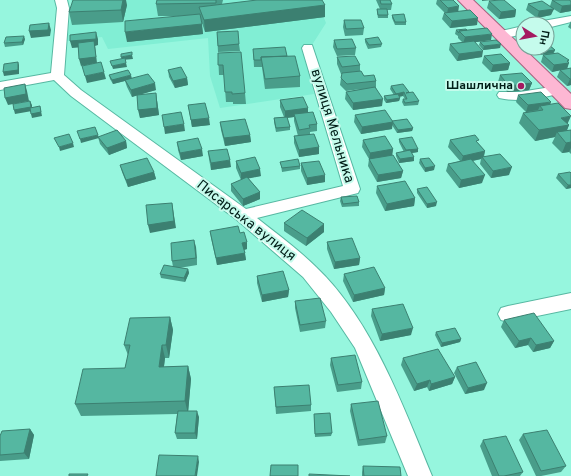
<svg xmlns="http://www.w3.org/2000/svg" width="571" height="476" viewBox="0 0 571 476" font-family="Overpass,sans-serif">
<rect width="100%" height="100%" fill="#96f6de"/>
<path fill="#81eed4" d="M71 0H317L326 23 312 45 303 47 314 94 220 108 210 76 208 38 108 49 102 37 67 41 72 6Z"/>
<g fill="none" stroke-linecap="round" stroke-linejoin="round">
<g stroke="#57b8a2" stroke-width="2">
<path id="minor" d="M55 0H67L69 8 64 75 81 90 246 209 343 186 302 48 304 45H312L360 189 358 193 257 218C277 234 298 249 316 267 372 320 403 406 432 476H408L355 348 331 312 303 277 237 220 71 96 54 80 0 90V82L51 73 57 8Z
M571 16V22L547 28V24H541L543 21Z
M523 26V34L501 39 495 35 497 32Z
M557 86 562 87 564 90 562 93C542 98 519 103 499 98L497 95 499 92H520Z
M571 293V309L508 322 501 320 498 314 501 308 508 306Z"/>
</g>
<g stroke="#a4627e" stroke-width="2">
<path id="major" d="M458 0H473L571 94V109L565 108Z"/>
</g>
<use href="#minor" fill="#fff" fill-rule="evenodd"/>
<use href="#major" fill="#fdb7d3" fill-rule="evenodd"/>
</g>
<path fill="#499d8a" d="M157 0H223L222 4 325 5V17L205 32 201 20 203 34 127 42 179 16H158L156 4Z
M376 0H390L392 4 391 10H387L388 15V18H378L377 12V9H380Z
M437 0H453L458 11 477 25 450 28 442 19 444 13H445L436 4Z
M552 0 571 1V11L560 13 552 8 551 15 537 18 526 10 528 4 550 6Z
M489 1 516 10 515 17 499 19 487 8Z
M127 5 123 22 72 25 69 12Z
M392 15 406 22V25H395L392 18Z
M344 20 364 28 363 35 345 36 343 27Z
M571 21V29L568 27Z
M523 28V42L516 35 518 29Z
M456 30H467L491 40 475 42 482 57 457 61 449 50 450 44 462 42 458 38V36L455 34Z
M217 32 239 44 240 51 218 52Z
M547 33 551 45H550L555 50 554 53 568 62 567 69 571 68V85L567 86 557 77 560 70 552 72 541 62 543 55 548 54 538 55 533 51V48H547Z
M25 39 23 45 5 47 4 43Z
M365 39 382 44 381 47 368 49 365 42Z
M334 40 356 48 355 55 337 56 333 47Z
M480 42 500 48 483 50 479 45Z
M253 49 287 56 300 76V87L265 89 262 67H254Z
M218 53 245 93 246 104H233V102H226L224 75H219Z
M484 56 510 63 508 70 491 72 482 63Z
M337 57 360 65V71L364 76 376 81V88L382 106 353 110 345 99 346 92 361 89 346 91 340 85 341 78 342 74H341L337 64Z
M168 70 187 78 188 85 175 88 169 77Z
M109 75 132 78 156 90 141 94 157 100 159 115 140 118 137 95 132 97 127 87 125 81 113 84 110 79Z
M500 75 532 83 529 90 507 92 498 82Z
M391 86 409 92V93L419 101 418 105 404 106 402 102 403 99H405L403 96 399 97 400 98 399 101 386 103 384 100V96L394 95 390 89Z
M518 95 550 105 569 125 566 131 571 130V154L569 152 562 153 552 143 555 137 535 141 519 123 523 113 526 112 516 102Z
M280 100 308 108V113L317 124V131L310 132V134L319 147V154L299 157 294 143V136H298L294 121V117L287 118 290 127V130L276 132 274 122V118L284 117 280 107Z
M188 105 210 125 192 127Z
M355 115 392 122 413 128 412 131 397 133 392 125V129L361 134 354 122Z
M220 122 250 135 251 142 225 146 221 130Z
M98 137 126 141 127 148 109 155 100 144Z
M399 139 418 149V152L412 153 414 161 399 163 396 156V153L404 152 399 142Z
M363 140 393 149 392 155 403 171 401 178 377 182 368 166 369 159 362 147Z
M450 140 478 143 485 151 484 157 509 175 491 178 480 164 481 159 473 161 482 183 459 188 446 171 448 164 460 161 448 147Z
M177 142 203 156 181 160 178 150Z
M208 151 231 167 211 170 209 159Z
M420 159 434 170 425 172 419 163Z
M236 161 261 176 248 178 260 192V199L243 206 231 191V184L241 180 236 168Z
M280 162 300 166V169L282 172 281 165Z
M301 163 325 182 307 185 301 171Z
M120 165 154 172 156 179 128 187 122 172Z
M558 174 571 188 566 189 556 178Z
M377 186 415 198 414 206 385 211 376 193Z
M417 189 436 206 427 208 417 193Z
M341 197 359 202V206L342 207 340 201Z
M284 223 324 224V232L306 246 284 231Z
M210 231 240 233 247 249 244 250 246 260 217 265 211 238Z
M327 242 360 258 359 265 334 269 327 249Z
M196 247 197 265 179 268 188 269 189 273 185 282 161 278 160 274 173 267 172 261Z
M344 274 385 288 384 295 353 302 343 281Z
M257 276 289 290 288 297 262 302 257 283Z
M295 301 326 321 325 328 300 332 295 308Z
M372 309 411 335 380 341 371 316Z
M170 317 173 330 169 358H165L164 367 188 366 191 379 188 411 199 417 197 439H177L175 433 177 414 81 416 75 404 125 368 128 355 124 345Z
M504 320 554 341 550 348 533 352 528 345 515 348 501 327Z
M436 332 461 339 460 342 441 347 435 335Z
M331 358 362 382 361 389 337 392 330 365Z
M403 358 455 377 452 384 429 391 427 387 414 391 401 365Z
M457 367 484 390 465 394 454 373Z
M274 387 311 405V411L276 414Z
M351 404 387 436 385 443 358 446 350 411Z
M314 414 332 433 331 436 315 437Z
M30 429 34 435 29 459 0 461V436Z
M523 434 566 466 561 472 541 476H536L519 440Z
M483 440 523 472 520 476H492L480 446Z
M363 466 401 476H362V472Z"/>
<path fill="#3c8071" d="M122 0H126L127 5 123 22 121 10Z
M482 0H492L482 1Z
M325 5V17L205 32 204 20Z
M571 5V11L560 13 562 6Z
M459 6 458 13 447 14 448 8Z
M554 9 551 15 537 18 539 11Z
M516 10 515 17 499 19 501 12Z
M478 18 477 25 450 28 452 21Z
M49 23 51 30 50 36 31 38 29 31Z
M202 24 203 34 127 42 125 32Z
M96 32 98 39V45L95 46 97 63 81 66 79 59 95 46 72 48 70 41Z
M492 34 491 40 463 44 465 37Z
M24 36 25 39 23 45 22 42Z
M554 38 551 45 547 46V39Z
M501 44 500 48 483 50 484 46Z
M555 50 553 53 538 55 539 52Z
M483 51 482 57 457 61 459 54Z
M132 55 133 59 122 60 121 57Z
M569 60 568 63H569L567 69 552 72 554 65Z
M18 62 19 65V74L4 76 3 72Z
M126 63 127 67 113 69 112 66Z
M510 63 508 70 491 72 493 65Z
M104 72 106 79 87 83 85 76Z
M131 75 132 79 113 84 112 80Z
M187 78 188 85 175 88 173 81Z
M570 79H571V85L567 86Z
M155 83 156 90 132 97 131 90Z
M532 83 529 90 507 92 509 86Z
M25 84 27 91 29 101 8 105 5 98Z
M404 92 403 96 396 97V94Z
M156 93 159 115 140 118 138 110Z
M400 98 399 101 386 103 387 100Z
M383 99 382 106 353 110V103Z
M30 101 32 105V111L15 114 14 110Z
M551 102 549 109 540 106 538 110 526 112 528 105Z
M40 106 42 116 32 118 31 114Z
M308 108V115L294 114V117L285 118V111Z
M571 116 567 125H569L565 136 557 132 555 137 535 141 539 130 561 118Z
M209 118 210 125 192 127 191 120Z
M393 122 392 129 361 134 362 127Z
M184 124 185 131 165 134 164 127Z
M413 128 412 131 397 133 398 130Z
M98 135 99 138 81 143 80 139Z
M250 135 251 142 225 146 224 138Z
M126 141 127 148 109 155 107 148Z
M571 142V148L569 152 562 153 566 143Z
M73 143 74 147 60 151 59 147Z
M319 147V154L299 157V150Z
M202 149 203 156 181 160 180 153Z
M393 149 392 156 369 160 370 153Z
M418 149V152L405 154 406 150Z
M485 151 483 158 482 157 481 159 461 163 463 156Z
M414 157V161L399 163 400 159Z
M230 160 231 167 211 170V163Z
M435 166 434 170 425 172V168Z
M512 167 509 175 491 178 493 171Z
M260 169 261 176 241 180V173Z
M403 171 401 178 377 182 378 175Z
M154 172 156 179 128 187 126 180Z
M325 175V182L307 185V178Z
M485 175 482 183 459 188 461 180Z
M568 185H571V188L566 189Z
M260 192V199L243 206V199Z
M415 198 414 206 385 211 387 204Z
M437 202 436 206 427 208V204Z
M172 203 176 228 150 233 148 225Z
M324 224V232L306 246 307 238Z
M194 240 196 247 197 265 196 258Z
M247 242V249L243 250 242 243Z
M245 253 246 260 217 265 216 258Z
M360 258 359 265 334 269 335 262Z
M188 269 189 273 185 282 184 278Z
M385 288 384 295 353 302 354 295Z
M289 290 288 297 262 302V295Z
M170 317 173 330 169 358 166 345Z
M413 328 411 335 380 341 382 334Z
M531 338 528 345 515 348 519 341Z
M461 339 460 342 441 347 442 343Z
M554 341 550 348 533 352 536 345Z
M162 345 165 358 162 380 159 367Z
M188 366 191 379 188 414 185 401Z
M455 377 452 384 429 391 431 384Z
M430 380 427 387 414 391 417 384Z
M487 383 484 390 465 394 468 388Z
M197 411 199 417 197 439 195 433Z
M30 429 34 435 29 459 24 453Z
M198 456 199 462 197 476H195Z"/>
<path fill="#55b7a1" stroke="#3c8071" d="M73 0H123L121 10 69 12Z
M157 0H216V3L156 4Z
M257 0H322L325 5 204 20 199 7Z
M380 0H390L392 4H381Z
M440 0H453L459 6 448 8Z
M500 0H504L516 10 501 12 489 1Z
M552 0H569L571 1V5L562 6Z
M542 1 554 9 539 11 528 4Z
M377 9H387L388 15H378Z
M470 10 478 18 452 21 444 13Z
M200 14 202 24 125 32V21Z
M404 14 406 22H395L392 15Z
M344 20H361L364 28 346 29Z
M49 23 48 30 29 31 30 25Z
M487 28 492 34 465 37 459 31Z
M523 28V34L518 29Z
M466 29 467 30 459 31V33L456 30Z
M238 31 239 44 218 46 217 32Z
M96 32V39L70 41V35Z
M547 33 554 38 547 39Z
M24 36 22 42 4 43 6 37Z
M378 37 382 44 369 45 365 39Z
M352 39 356 48 337 49 334 40Z
M496 40 501 44 484 46 480 42Z
M94 41 96 57 79 59 78 43Z
M474 41 483 51 459 54 450 44Z
M547 45H549L555 50 539 52 534 48H547Z
M285 47 287 56 261 57V60H254L253 49Z
M132 52V55L121 57V54Z
M241 52 245 93 232 94V92H225L223 65H218V53Z
M558 53 569 60 567 61 569 63 554 65 543 55Z
M501 54 510 63 493 65 484 56Z
M295 56 300 76 265 79 261 57Z
M355 56 360 65 342 67 337 57Z
M125 58 126 63 112 66 110 61Z
M18 62V70L3 72 4 64Z
M101 62 104 72 85 76 82 66Z
M181 67 187 78 173 81 168 70Z
M571 68V79H570L560 70Z
M128 70 131 75 112 80 109 75Z
M361 71 364 76 374 75 376 81 347 84 341 78 342 73Z
M522 73 532 83 509 86 500 75Z
M148 74 155 83 131 90 125 80Z
M25 84 26 94 5 98 4 88Z
M403 84 409 92 406 93 413 92 419 101 405 103 403 99H407L404 92 396 94 391 86Z
M375 87 383 99 353 103 346 92Z
M541 92 551 102 528 105 518 95Z
M156 93 157 108 138 110 137 95Z
M398 94 400 98 387 100 384 96Z
M303 97 308 108 285 111 280 100Z
M30 101 31 107 14 110 13 104Z
M205 103 209 118 191 120 188 105Z
M558 103 571 116 561 118 569 125 539 130 523 113 543 110 540 106Z
M40 106 41 112 31 114 30 108Z
M385 110 393 122 362 127 355 115Z
M181 112 184 124 164 127 162 115Z
M313 112 317 124 309 125 310 128 299 130 294 114Z
M287 117 290 127 276 128 274 118Z
M245 119 250 135 224 138 220 122Z
M407 119 413 128 398 130 392 121Z
M95 127 98 135 80 139 77 131Z
M117 130 126 141 107 148 98 137Z
M571 130V142L566 143 557 132Z
M69 134 73 143 59 147 54 138Z
M314 134 319 147 299 150 294 136Z
M475 135 479 140 476 141 485 151 463 156 450 140Z
M385 136 393 149 370 153 363 140Z
M412 137 418 149 406 150 399 139Z
M198 138 202 149 180 153 177 142Z
M227 149 230 160 211 163 208 151Z
M410 150 414 157 400 159 396 153Z
M500 154 512 167 493 171 482 157Z
M393 155 403 171 378 175 369 159Z
M255 157 260 169 241 173 236 161Z
M147 158 154 172 126 180 120 165Z
M429 158 435 166 425 168 420 159Z
M298 159 300 166 282 168 280 162Z
M471 159 485 175 461 180 448 164Z
M319 161 325 175 307 178 301 163Z
M570 172 571 173V185H568L558 174Z
M247 177 260 192 243 199 231 184Z
M405 181 415 198 387 204 377 186Z
M427 187 437 202 427 204 417 189Z
M357 196 359 202 343 204 341 197Z
M172 203 174 221 148 225 146 205Z
M302 210 324 224 307 238 284 223Z
M238 226 240 233 244 232 247 242 242 243 245 253 216 258 210 231Z
M352 238 360 258 335 262 327 242Z
M194 240 196 258 172 261 171 243Z
M164 265 188 269 184 278 160 274Z
M374 267 385 288 354 295 344 274Z
M283 271 289 290 262 295 257 276Z
M320 298 326 321 300 325 295 301Z
M403 304 413 328 382 334 372 309Z
M534 313 554 341 536 345 531 338 519 341 504 320Z
M170 317 166 345H162L159 367 188 366 185 401 75 404 83 369 125 368 130 345H124L130 318Z
M455 328 461 339 442 343 436 332Z
M438 349 455 377 431 384 430 380 417 384 403 358Z
M355 355 362 382 338 385 331 358Z
M476 362 487 383 468 388 457 367Z
M309 385 311 405 276 407 274 387Z
M378 401 387 436 359 440 351 404Z
M178 411H197L195 433H175Z
M330 413 332 433 315 434 314 414Z
M30 429 24 453 0 455V436L2 431Z
M547 430 566 466 541 471 523 434Z
M506 436 523 472 504 476H499L483 440Z
M159 455 198 456 195 476H156Z
M271 465H298V476H270Z
M363 466 400 467 401 476H364Z
M69 474H88L87 476H69Z
M309 474 350 476H309Z"/>
<circle fill="#a41960" stroke="#c5fbec" stroke-width="1.5" cx="521" cy="86" r="4"/>
<g text-anchor="middle" dominant-baseline="central" stroke-width="4" stroke-linejoin="round" paint-order="stroke">
<g font-size="12" font-weight="bold" fill="#001d17" stroke="#c5fbec" text-anchor="end">
<text x="513" y="86">Шашлична</text>
</g>
<g font-size="14" fill="#001d17" stroke="#c5fbec">
<text transform="translate(332 126) rotate(73)">вулиця Мельника</text>
<text transform="translate(246 221) rotate(38)">Писарська вулиця</text>
</g>
</g>
<g transform="translate(535 36) rotate(101)"><circle r="19" fill="#c5fbec" stroke="#76a297"/>
<path d="M0-3L7 15L0 10L-7 15Z" fill="#a41960"/>
<text y="-6" font-size="11" font-weight="bold" text-anchor="middle" fill="#001d17">Пн</text>
</g>
</svg>
